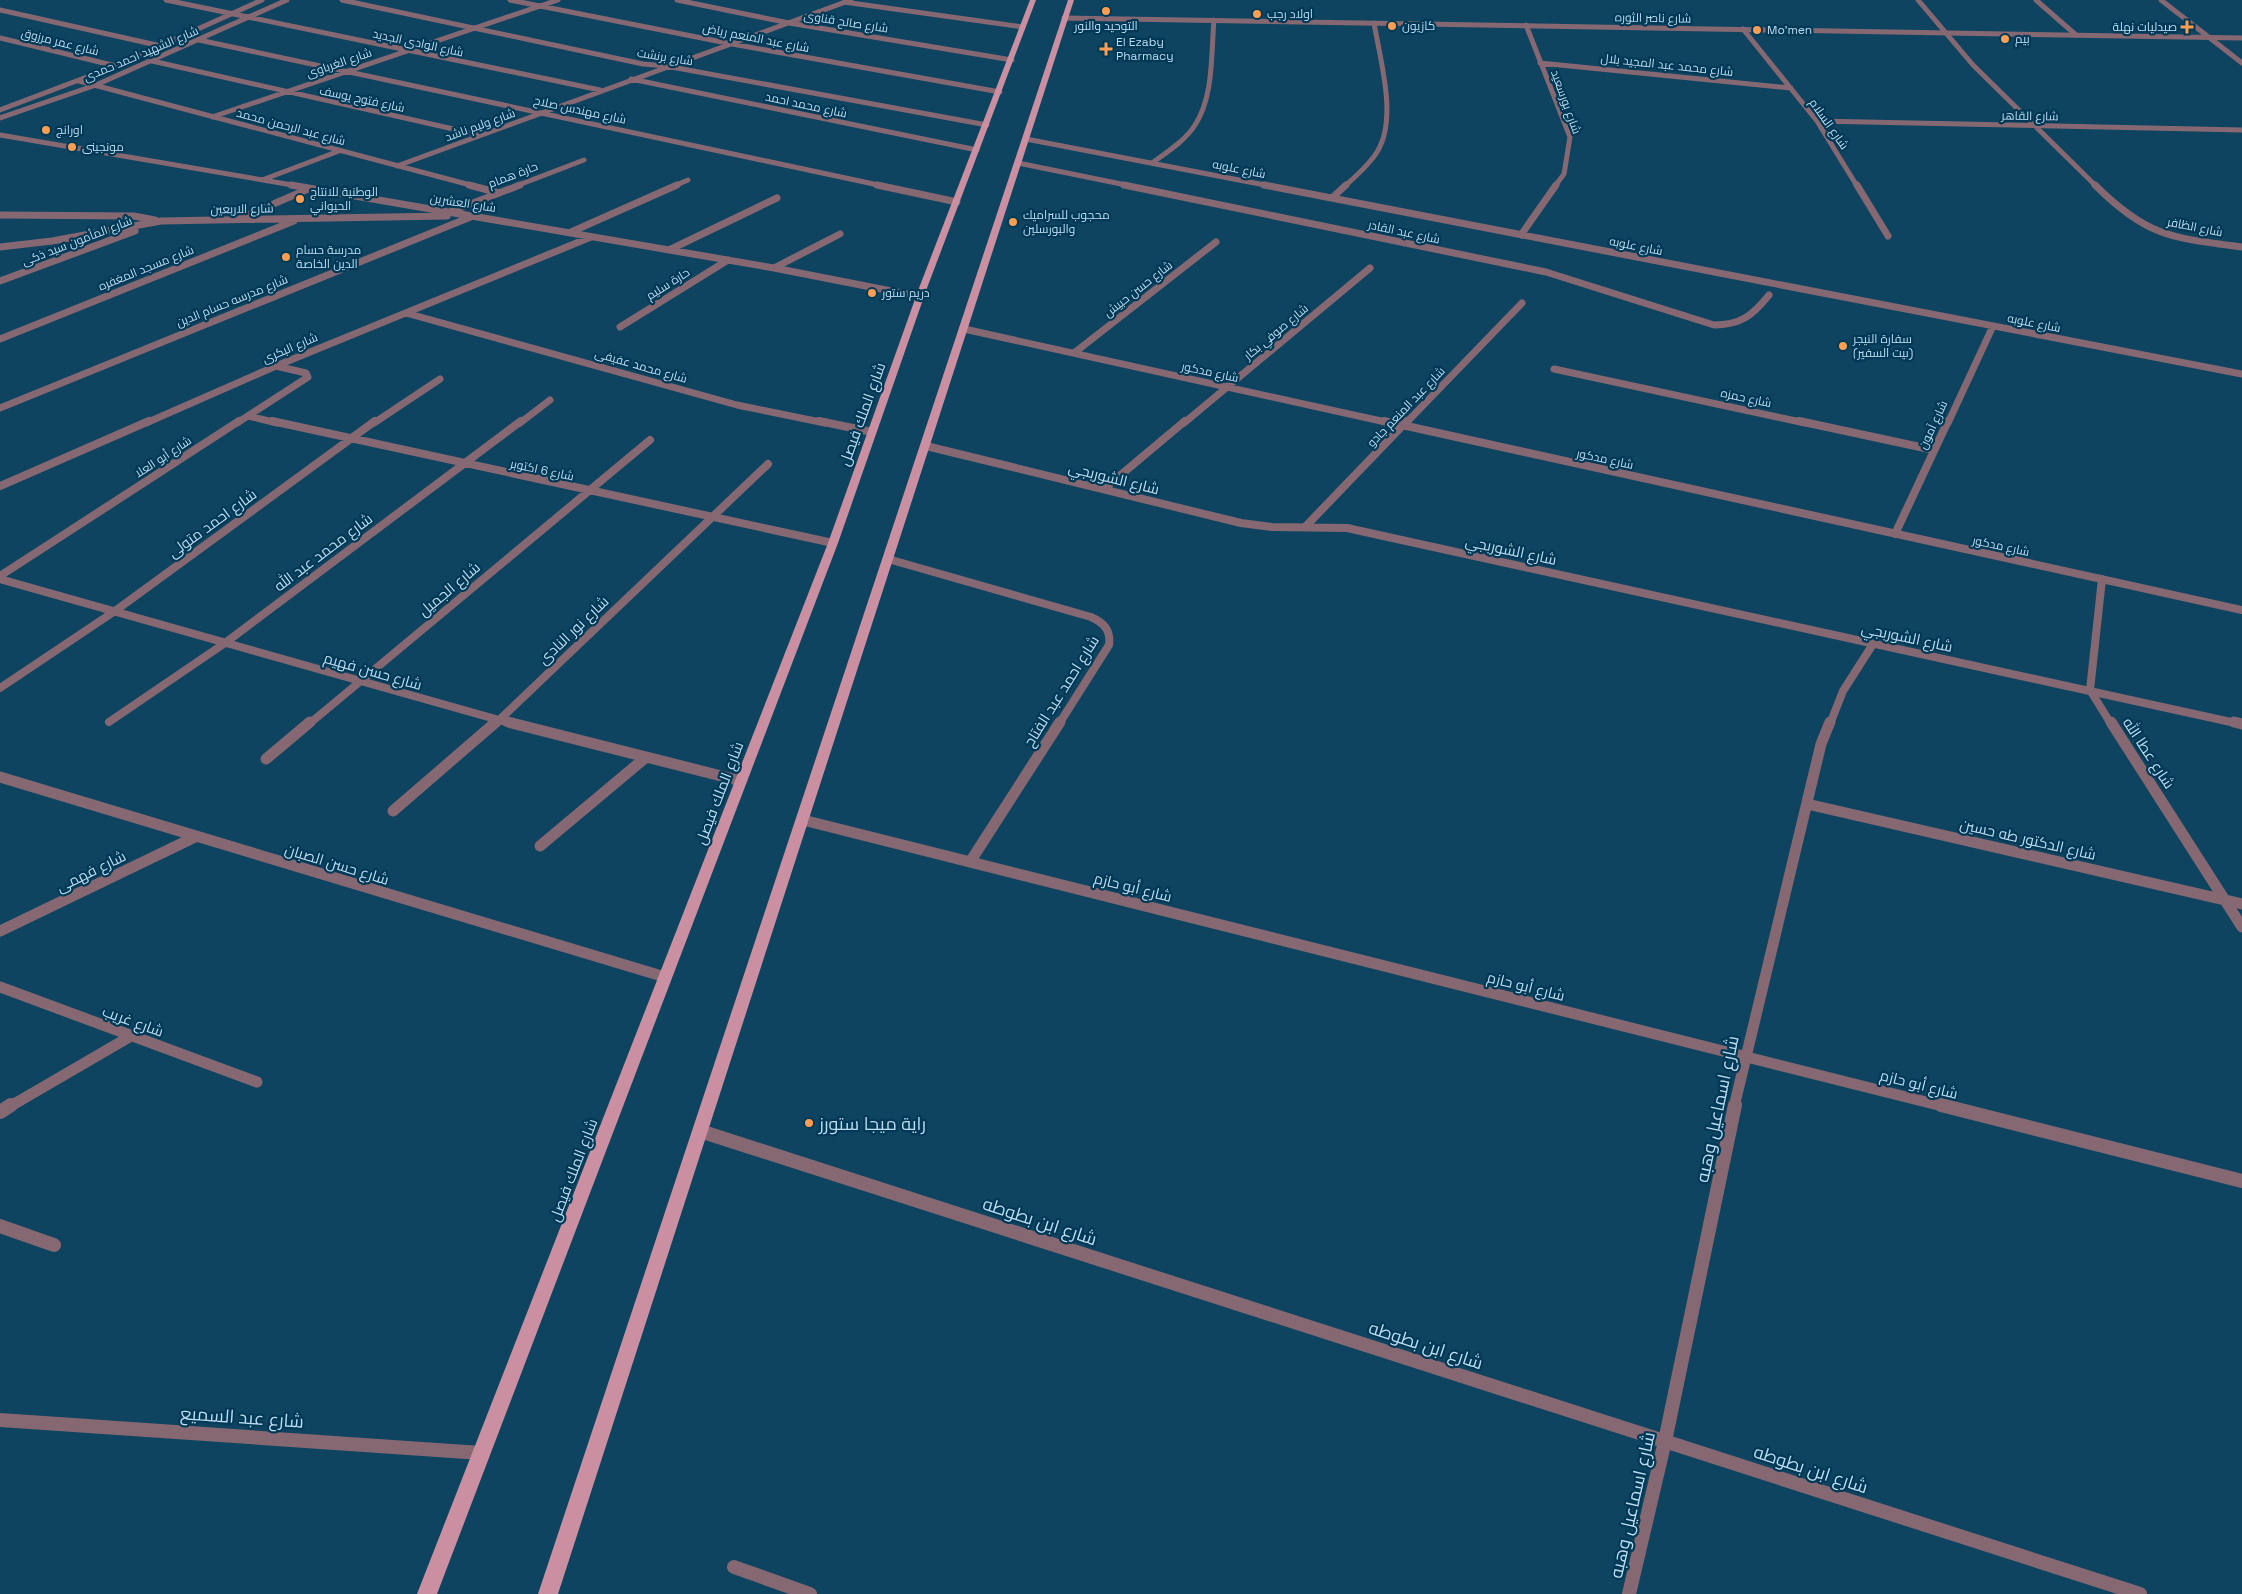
<svg xmlns="http://www.w3.org/2000/svg" width="2242" height="1594" viewBox="0 0 2242 1594" font-family="'Space Grotesk',Cairo,sans-serif">
<rect width="100%" height="100%" fill="#0f4461"/>
<g fill="none" stroke-linecap="round" stroke-linejoin="round">
<path stroke="#866872" stroke-width="5" d="M166 0 600 90
M342 0 643 64 666 66 987 125
M510 0 732 44 1000 92
M677 0 789 23 1012 60
M1918 0 1973 65 2096 186
M2036 0 2076 35
M2161 0 2242 63
M844 2 1023 27
M0 10 161 46
M1526 25 1570 137 1564 174 1555 186
M1743 29 1817 121 1857 186
M0 38 116 66
M199 40 883 186
M152 61 480 135
M1540 63 1791 88
M631 79 977 150
M79 81 474 186
M0 110 116 66 262 0
M212 117 558 0
M0 118 96 85 287 0
M1817 121 2242 130
M0 135 298 186
M1026 139 1270 186
M1018 163 1131 186
M1152 163C1167 152 1185 141 1195 125 1214 96 1211 53 1214 20
M397 166 851 0
M262 180 339 151
M516 186 584 160
M674 186 688 180
M1345 186C1356 176 1369 165 1377 152 1398 119 1380 59 1374 23"/>
<path stroke="#866872" stroke-width="7" d="M291 185 774 268 922 297
M469 185 499 193
M877 185 957 202
M1124 185 1546 272 1714 325C1741 325 1753 315 1769 295
M1264 185 2242 374
M1857 185 1888 236
M2095 185C2147 237 2172 238 2242 247
M1332 198 1346 185
M450 212 520 185
M0 215 134 216 155 220
M241 218 308 189
M571 232 677 185
M1521 235 1556 185
M0 247 52 241 161 221 447 216
M669 250 777 198
M774 268 840 234
M0 281 135 231
M406 313 737 405 825 423
M620 327 728 260
M964 329 1390 423
M0 339 294 221
M1074 353 1216 242
M1554 369 1805 423
M0 408 473 216
M248 416 277 423
M146 423 276 366 591 237
M237 423 308 377 306 373 276 366
M374 423 440 379
M520 423 550 400
M1184 423 1370 268
M1406 423 1522 303
M1948 423 1993 326"/>
<path stroke="#866872" stroke-width="8" d="M272 421 833 543
M819 421 872 432
M1384 421 2242 610
M1799 421 1934 450
M926 446 1241 523 1272 527 1347 528 2240 724
M0 486 149 421
M1104 489 1185 421
M1306 526 1407 421
M1895 534 1948 421
M888 559 1091 617C1104 623 1111 630 1109 645L1059 724
M0 576 239 421
M0 579 513 724
M2102 579 2090 690 2111 724
M0 688 115 611 375 421
M109 722 225 643 521 421
M309 724 650 440
M495 724 768 464
M1830 724 1843 691 1873 644"/>
<path stroke="#866872" stroke-width="11" d="M508 722 741 781
M2111 722 2242 927
M2234 722 2242 724
M266 759 310 722
M0 777 665 977
M1807 804 2242 904
M393 811 496 722
M803 820 1946 1107
M540 846 645 758
M970 862 1060 722
M0 931 195 837
M0 987 257 1082
M9 1107 131 1036
M1734 1107 1821 744 1830 722"/>
<path stroke="#866872" stroke-width="14" d="M1941 1105 2242 1181
M0 1112 11 1105
M700 1131 2140 1594
M0 1226 54 1245
M0 1420 481 1453
M734 1567 810 1594
M1629 1594 1665 1441 1735 1105"/>
<path stroke="#866872" stroke-width="5" d="M1064 18 2242 38"/>
<path fill="#cb8fa2" fill-rule="evenodd" d="M1030 0H1036L927 288 838 543 437 1594H417L828 543 919 288Z
M1068 0H1074L558 1594H538Z"/>
</g>
<g fill="#fb9e51" stroke="#003955" stroke-width="2">
<circle cx="1106" cy="11" r="5"/>
<circle cx="1257" cy="14" r="5"/>
<circle cx="1392" cy="26" r="5"/>
<path d="M2184.5 19.5h5v5h5v5h-5v5h-5v-5h-5v-5h5z"/>
<circle cx="1757" cy="30" r="5"/>
<circle cx="2005" cy="39" r="5"/>
<path d="M1103.5 41.5h5v5h5v5h-5v5h-5v-5h-5v-5h5z"/>
<circle cx="46" cy="130" r="5"/>
<circle cx="72" cy="147" r="5"/>
<circle cx="300" cy="199" r="5"/>
<circle cx="1013" cy="222" r="5"/>
<circle cx="286" cy="257" r="5"/>
<circle cx="872" cy="293" r="5"/>
<circle cx="1843" cy="346" r="5"/>
<circle cx="809" cy="1123" r="5"/>
</g>
<g text-anchor="middle" dominant-baseline="central" stroke-width="4.5" stroke-linejoin="round" paint-order="stroke">
<g font-size="12" fill="#bdddf3" stroke="#003955" text-anchor="start">
<text x="1267" y="14">اولاد رجب</text>
<text x="1106" y="26" text-anchor="middle">التوحيد والنور</text>
<text x="1402" y="26">كازيون</text>
<text x="2177" y="27" text-anchor="end">صيدليات نهلة</text>
<text x="1767" y="30">Mo'men</text>
<text x="2015" y="39">بيم</text>
<text x="1116" y="42">El Ezaby<tspan x="1116" dy="14">Pharmacy</tspan></text>
<text x="56" y="130">اورانج</text>
<text x="82" y="147">مونجينى</text>
<text x="310" y="192">الوطنية للانتاج<tspan x="310" dy="14">الحيواني</tspan></text>
<text x="1023" y="215">محجوب للسراميك<tspan x="1023" dy="14">والبورسلين</tspan></text>
<text x="296" y="250">مدرسة حسام<tspan x="296" dy="14">الدين الخاصة</tspan></text>
<text x="882" y="293">دريم ستور</text>
<text x="1853" y="339">سفارة النيجر<tspan x="1853" dy="14">(بيت السفير)</tspan></text>
</g>
<g font-size="12" fill="#bdddf3" stroke="#003955">
<text transform="translate(1653 18) rotate(1)">شارع ناصر الثوره</text>
<text transform="translate(846 22) rotate(9)">شارع صالح قناوى</text>
<text transform="translate(756 38) rotate(11)">شارع عبد المنعم رياض</text>
<text transform="translate(60 42) rotate(14)">شارع عمر مرزوق</text>
<text transform="translate(418 43) rotate(12)">شارع الوادى الجديد</text>
<text transform="translate(141 54) rotate(-23)">شارع الشهيد احمد حمدى</text>
<text transform="translate(665 57) rotate(9)">شارع برنشت</text>
<text transform="translate(339 63) rotate(-19)">شارع الغرباوى</text>
<text transform="translate(1667 65) rotate(6)">شارع محمد عبد المجيد بلال</text>
<text transform="translate(362 99) rotate(12)">شارع فتوح يوسف</text>
<text transform="translate(1566 102) rotate(70)">شارع بورسعيد</text>
<text transform="translate(806 105) rotate(12)">شارع محمد احمد</text>
<text transform="translate(580 110) rotate(12)">شارع مهندس صلاح</text>
<text transform="translate(2030 116) rotate(1)">شارع القاهر</text>
<text transform="translate(1829 124) rotate(55)">شارع السلام</text>
<text transform="translate(480 125) rotate(-20)">شارع وليم ناشد</text>
<text transform="translate(291 127) rotate(15)">شارع عبد الرحمن محمد</text>
<text transform="translate(1239 169) rotate(11)">شارع علوبه</text>
<text transform="translate(513 175) rotate(-21)">حارة همام</text>
<text transform="translate(463 203) rotate(9)">شارع العشرين</text>
<text transform="translate(242 209) rotate(-1)">شارع الاربعين</text>
<text transform="translate(2195 227) rotate(11)">شارع الظافر</text>
<text transform="translate(1404 232) rotate(12)">شارع عبد القادر</text>
<text transform="translate(77 241) rotate(-21)">شارع المأمون سيد ذكى</text>
<text transform="translate(1636 246) rotate(11)">شارع علوبه</text>
<text transform="translate(146 268) rotate(-22)">شارع مسجد المغفره</text>
<text transform="translate(668 284) rotate(-32)">حارة سليم</text>
<text transform="translate(1138 289) rotate(-38)">شارع حسن حبيش</text>
<text transform="translate(232 301) rotate(-22)">شارع مدرسه حسام الدين</text>
<text transform="translate(2034 323) rotate(11)">شارع علوبه</text>
<text transform="translate(1276 332) rotate(-40)">شارع صوفي بكار</text>
<text transform="translate(290 348) rotate(-23)">شارع البكرى</text>
<text transform="translate(641 366) rotate(16)">شارع محمد عفيفى</text>
<text transform="translate(1210 372) rotate(12)">شارع مدكور</text>
<text transform="translate(1746 398) rotate(12)">شارع حمزه</text>
<text transform="translate(1406 407) rotate(-46)">شارع عبد المنعم جادو</text>
<text transform="translate(1933 425) rotate(-65)">شارع آمون</text>
<text transform="translate(163 457) rotate(-33)">شارع أبو العلا</text>
<text transform="translate(1605 459) rotate(12)">شارع مدكور</text>
<text transform="translate(542 470) rotate(12)">شارع 6 اكتوبر</text>
<text transform="translate(2001 546) rotate(12)">شارع مدكور</text>
</g>
<g font-size="15" fill="#bdddf3" stroke="#003955">
<text transform="translate(862 414) rotate(-70)">شارع الملك فيصل</text>
<text transform="translate(1114 478) rotate(14)">شارع الشوربجي</text>
<text transform="translate(212 523) rotate(-36)">شارع احمد متولى</text>
<text transform="translate(1511 550) rotate(12)">شارع الشوربجي</text>
<text transform="translate(323 552) rotate(-37)">شارع محمد عبد الله</text>
<text transform="translate(449 589) rotate(-40)">شارع الجميل</text>
<text transform="translate(573 630) rotate(-44)">شارع نور النادى</text>
<text transform="translate(1907 637) rotate(12)">شارع الشوربجي</text>
<text transform="translate(373 671) rotate(16)">شارع حسن فهيم</text>
<text transform="translate(1061 691) rotate(-58)">شارع احمد عبد الفتاح</text>
<text transform="translate(2149 753) rotate(57)">شارع عطا الله</text>
<text transform="translate(719 793) rotate(-69)">شارع الملك فيصل</text>
<text transform="translate(2028 839) rotate(13)">شارع الدكتور طه حسين</text>
<text transform="translate(337 864) rotate(17)">شارع حسن الصبان</text>
<text transform="translate(91 871) rotate(-26)">شارع فهمى</text>
<text transform="translate(1133 887) rotate(14)">شارع أبو حازم</text>
<text transform="translate(1526 986) rotate(14)">شارع أبو حازم</text>
<text transform="translate(133 1021) rotate(20)">شارع غريب</text>
<text transform="translate(1919 1084) rotate(14)">شارع أبو حازم</text>
<text transform="translate(573 1170) rotate(-69)">شارع الملك فيصل</text>
</g>
<g font-size="18" fill="#bdddf3" stroke="#003955">
<text transform="translate(1717 1109) rotate(-78)">شارع اسماعيل وهبه</text>
<text transform="translate(1040 1221) rotate(18)">شارع ابن بطوطه</text>
<text transform="translate(1426 1345) rotate(18)">شارع ابن بطوطه</text>
<text transform="translate(242 1417) rotate(4)">شارع عبد السميع</text>
<text transform="translate(1811 1469) rotate(18)">شارع ابن بطوطه</text>
<text transform="translate(1632 1505) rotate(-77)">شارع اسماعيل وهبه</text>
</g>
<g font-size="18" fill="#bdddf3" stroke="#003955" text-anchor="start">
<text x="819" y="1123">راية ميجا ستورز</text>
</g>
</g>
</svg>
